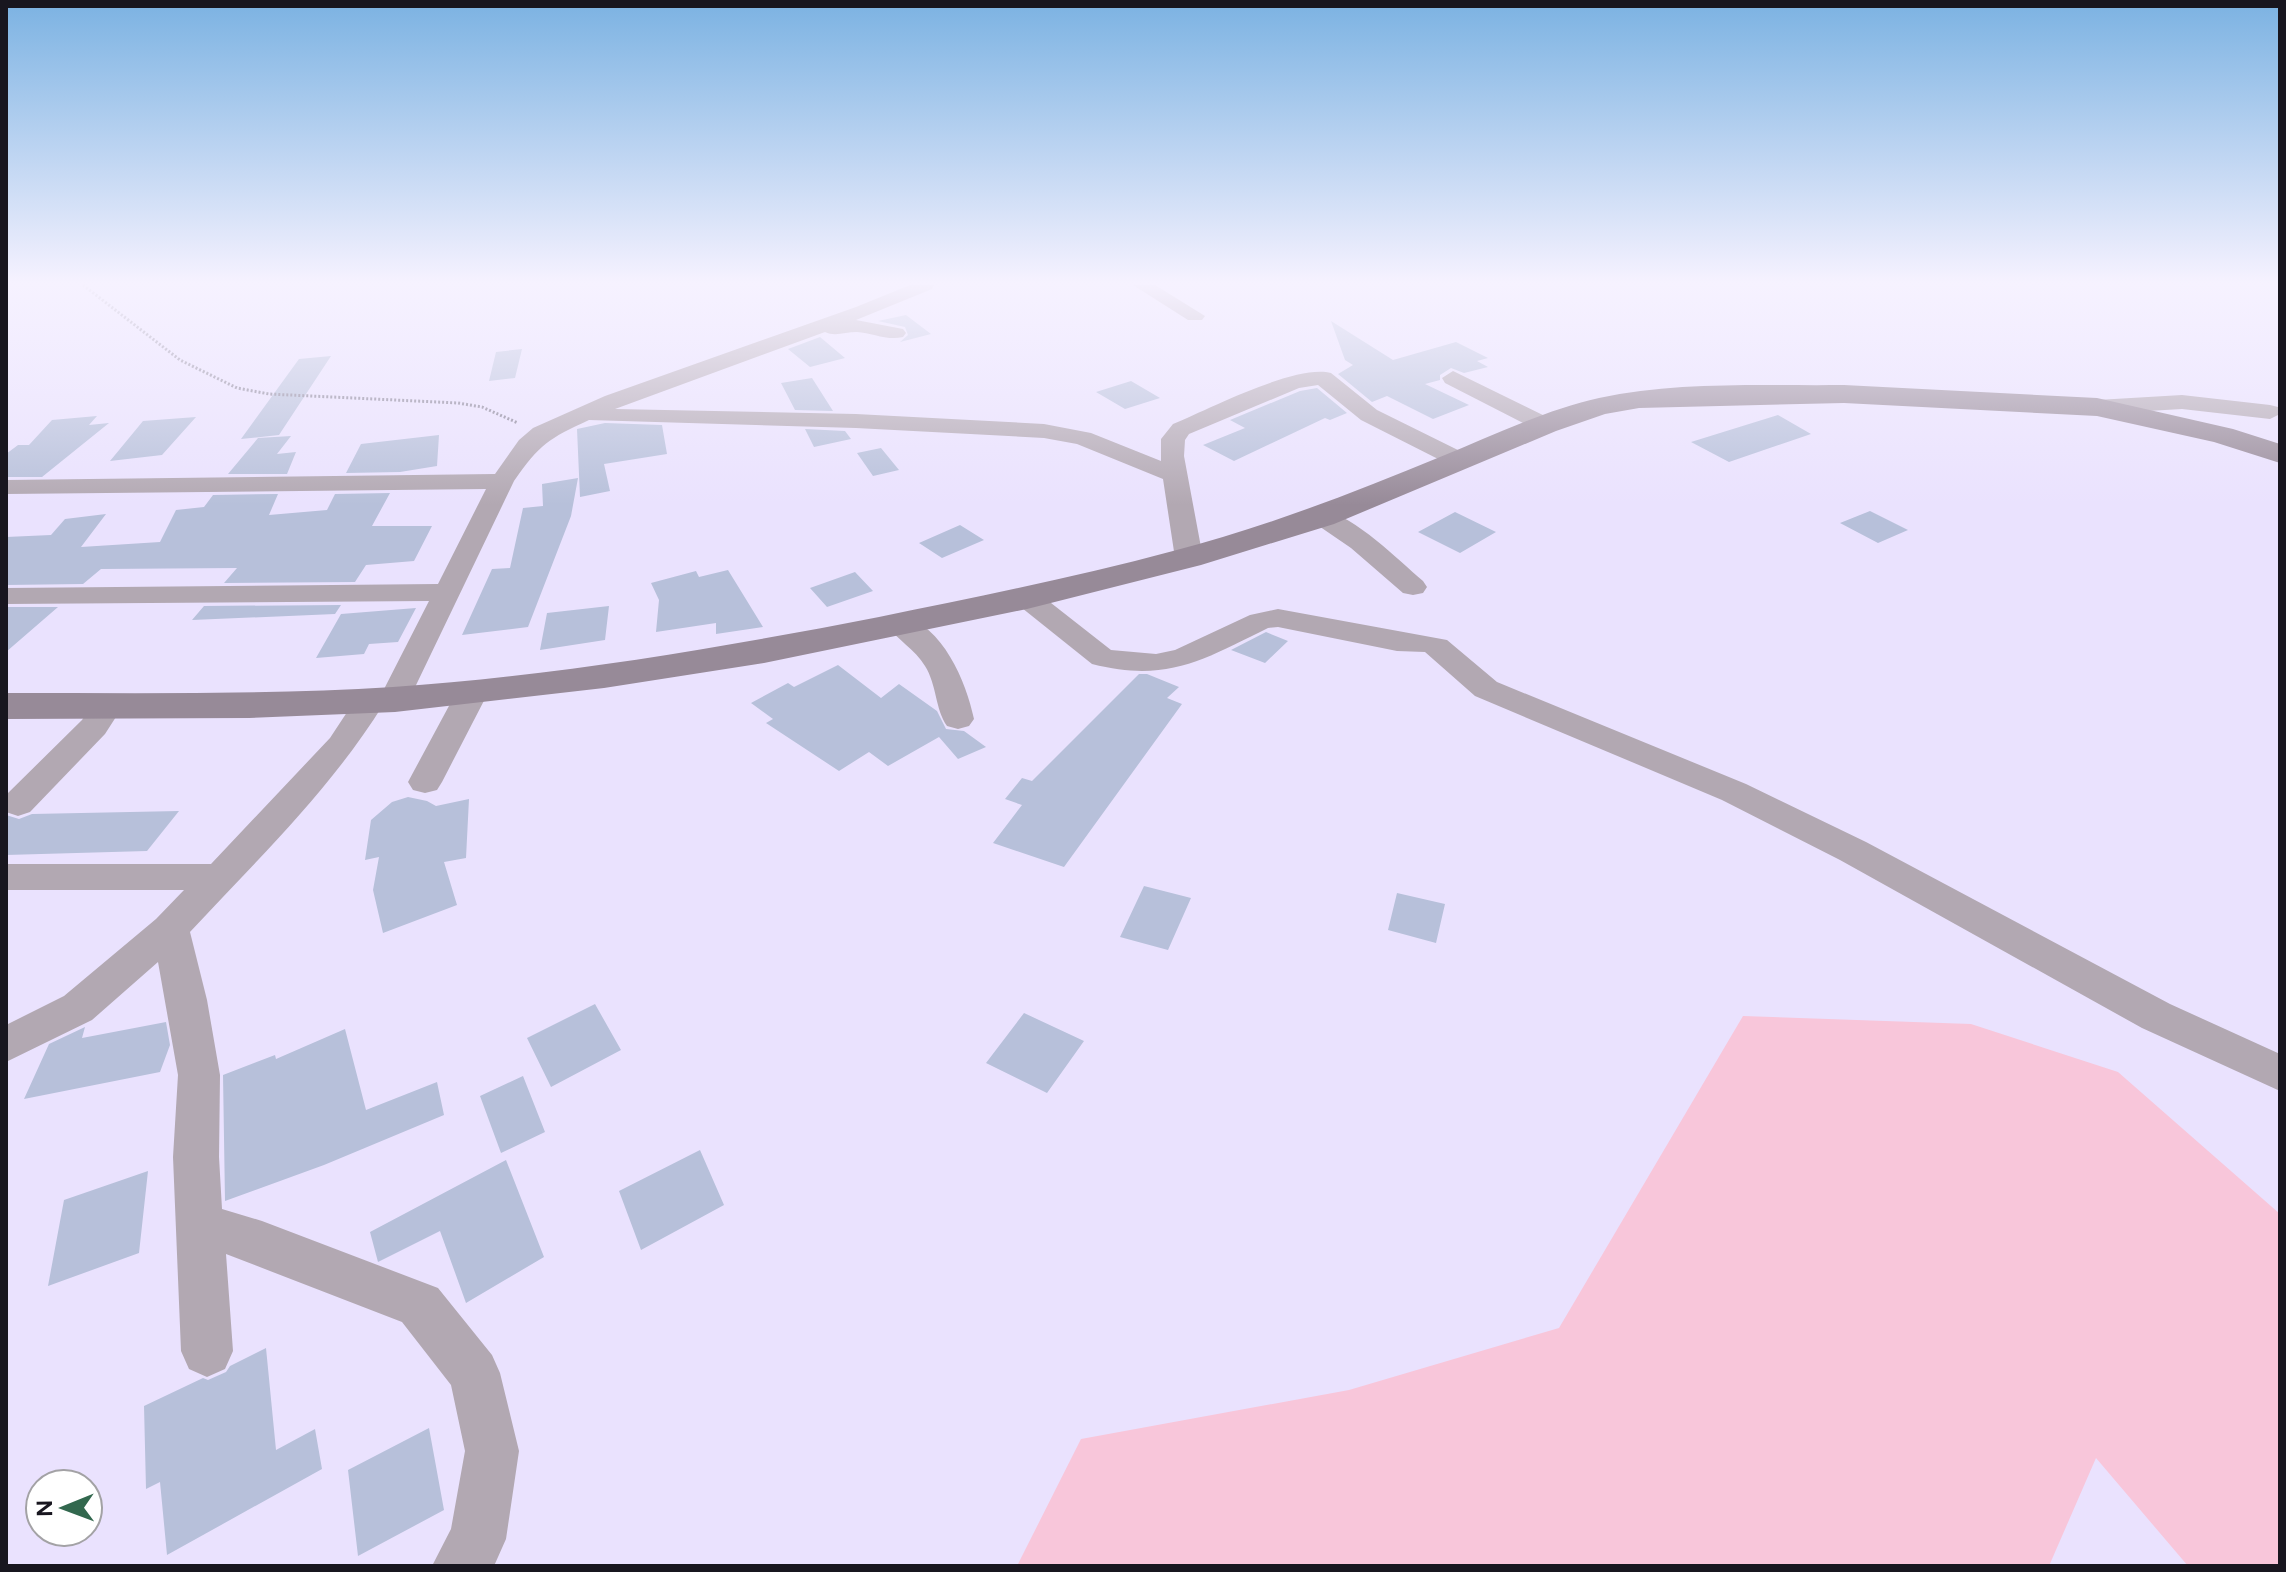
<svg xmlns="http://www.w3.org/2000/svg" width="2286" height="1572" viewBox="0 0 2286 1572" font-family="Figtree,sans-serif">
<rect width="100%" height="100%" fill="#eae2fe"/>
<path fill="#f8c6da" d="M1743 1016 1971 1024 2118 1072 2280 1214V1566H2188L2096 1458 2049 1566H1017L1081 1439 1349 1390 1559 1328Z"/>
<path fill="#b7c0da" d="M906 315 931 334 900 342 908 335 905 327 878 321Z
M1331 321 1393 360 1456 342 1488 358 1477 361 1488 367 1464 373 1451 368 1440 375V380L1425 384 1469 405 1433 419 1387 396 1372 402 1338 374 1353 365 1345 360Z
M820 337 845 358 810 367 788 349Z
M522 349 515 378 489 381 496 352Z
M331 356 279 435 241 439 299 359Z
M812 378 833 411 795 410 781 383Z
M1131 381 1160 398 1125 409 1096 392Z
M1317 388 1347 413 1330 420 1325 418 1234 461 1203 445 1245 428 1230 420 1300 391Z
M1778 415 1811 434 1729 462 1691 442Z
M97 416 89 425 109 423 42 477H6V454L18 445H29L52 420Z
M196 417 162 455 110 461 143 421Z
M605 423 662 425 667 454 604 464 610 491 580 497 577 429Z
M805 429 845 431 851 439 814 447Z
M439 435 437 466 400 472 346 473 361 444Z
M291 436 277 454 296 452 287 474H228L258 438Z
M881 448 899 470 873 476 857 453Z
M578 478 571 516 528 627 462 635 492 569 510 568 523 508 543 506 542 484Z
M390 493 372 526H432L414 561 366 565 355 582 224 583 237 568 101 569 83 584 6 585V537L51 535 65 519 106 514 81 547 160 542 176 510 204 507 213 495 278 494 269 515 327 510 335 494Z
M1870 511 1908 530 1878 543 1840 523Z
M1455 512 1496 532 1460 553 1418 532Z
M960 525 984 540 942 558 919 543Z
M728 570 763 627 716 634V623L656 632 659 600 651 583 696 571 699 577Z
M855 572 873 591 827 607 810 588Z
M341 605 335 614 192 620 204 606Z
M609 606 605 640 540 650 547 613Z
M6 607H58L6 652Z
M416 608 398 642 369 644 364 654 316 658 341 614Z
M1266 632 1288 641 1265 663 1231 650Z
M838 665 881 698 899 684 937 711 946 729 964 731 986 747 958 759 939 737 888 766 869 752 839 771 766 723 773 719 751 703 788 683 794 687Z
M1139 674H1147L1179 687 1167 698 1182 704 1064 867 993 843 1022 805 1005 799 1022 778 1032 781Z
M408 797 427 801 436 806 469 799 466 858 444 862 457 905 383 933 373 890 379 857 365 860 371 820 392 802Z
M179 811 147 851 6 855V815L19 819 32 814Z
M1144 886 1191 898 1168 950 1120 937Z
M1397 893 1445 904 1436 943 1388 930Z
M595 1004 621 1050 551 1087 527 1038Z
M1024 1013 1084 1041 1047 1093 986 1063Z
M166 1022 170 1045 160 1072 24 1099 49 1044 85 1027 82 1038Z
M345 1029 366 1110 437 1082 444 1115 324 1165 225 1201 223 1075 275 1055 276 1059Z
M523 1076 545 1132 501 1153 480 1096Z
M700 1150 724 1205 641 1250 619 1191Z
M506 1160 544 1257 466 1303 440 1231 378 1262 370 1232Z
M148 1171 139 1253 48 1286 64 1200Z
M266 1348 276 1450 315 1429 322 1469 167 1555 160 1482 146 1489 144 1406 203 1378 208 1380 226 1372 230 1366Z
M429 1428 444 1510 358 1556 348 1470Z"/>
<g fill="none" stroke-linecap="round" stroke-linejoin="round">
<path stroke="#888396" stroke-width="3" stroke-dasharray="2 2" stroke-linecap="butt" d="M83 285 180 360 237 388 269 394 458 403 482 407 518 423"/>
<path fill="#b2a8b2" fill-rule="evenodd" d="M910 285H934L932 289 856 320 903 329 906 333 903 337C888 341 872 333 857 332 845 332 835 337 825 332L615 409 856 414 1044 424 1091 433 1161 461V439L1173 424C1209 409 1295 364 1331 373L1377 410 1466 454 1469 459 1466 464H1448L1361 420 1318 385 1299 388 1189 434 1185 440 1184 456 1203 558 1199 564H1179L1175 558 1163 479 1077 444 1044 438 856 428 589 420C548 439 540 444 514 481L406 706 395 709 383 705C330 790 258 859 190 932L207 1000 220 1075 219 1157 222 1209 262 1221 438 1288 492 1355 500 1373 519 1451 506 1539 494 1566H432L451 1529 465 1451 451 1385 402 1322 226 1254 233 1351 225 1369 207 1377 189 1369 181 1351 173 1157 178 1075 158 962 92 1020 6 1062V1025L64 996 156 919 184 890H6V864H211L330 738 359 694 370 691 381 695 429 601 6 604V588L438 584 486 489 6 494V480L495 474 519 440 533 428 605 396 856 307Z
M1133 285H1155L1205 316 1202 320H1188Z
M1453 371 1553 420 1557 425 1553 430H1537L1445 383 1442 378Z
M2182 395 2270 405 2278 407 2280 414 2270 419 2182 409 2097 414 2089 412 2086 407 2089 402 2097 400Z
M1322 509C1357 518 1396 558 1423 581L1427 587 1423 593 1413 595 1403 593 1351 548 1313 522 1309 517 1313 512Z
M1027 590 1037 592 1111 650 1156 654 1175 650 1250 615 1278 609 1447 640 1497 682 1746 784 1866 842 2170 1004 2280 1054V1091L2142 1028 1840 860 1722 800 1475 696 1425 652 1397 651 1278 627 1268 628C1203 660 1167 683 1092 664L1017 604 1013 598 1017 592Z
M901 615C943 626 966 681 974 719L969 726 958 729 947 726C935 709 937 685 925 666 915 649 897 640 886 624L891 618Z
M473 681 484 684 489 691 442 782 437 790 425 793 413 790 408 782 457 691 462 684Z
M107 696 118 699 123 706 105 734 30 812 18 816 6 812V795L82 720 96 699Z"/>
<path fill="#978a98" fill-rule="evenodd" d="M1844 385 2097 398 2233 429 2280 444V463L2214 442 2097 416 1844 403 1639 408 1605 414 1556 431 1334 524 1201 565 1027 609 764 663 604 688 395 712 249 718 6 719V693C135 693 264 695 393 687 556 676 719 648 879 617 977 597 1076 577 1173 551 1265 527 1353 493 1440 457 1492 436 1545 410 1599 398 1679 381 1763 386 1844 385Z"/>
</g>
<linearGradient id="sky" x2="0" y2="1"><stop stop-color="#7bb2e2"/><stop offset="0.56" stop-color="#f6f2ff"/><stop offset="1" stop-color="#f6f2ff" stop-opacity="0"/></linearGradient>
<rect width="2286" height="505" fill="url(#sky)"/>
<rect width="2286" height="1572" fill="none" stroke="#18161f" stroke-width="16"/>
<g transform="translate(64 1508) rotate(269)"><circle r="38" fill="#ffffff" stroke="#a3a2a5" stroke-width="2"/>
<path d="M0-6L14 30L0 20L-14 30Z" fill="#32684e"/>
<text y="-12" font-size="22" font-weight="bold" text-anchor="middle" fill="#18161f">N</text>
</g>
</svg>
